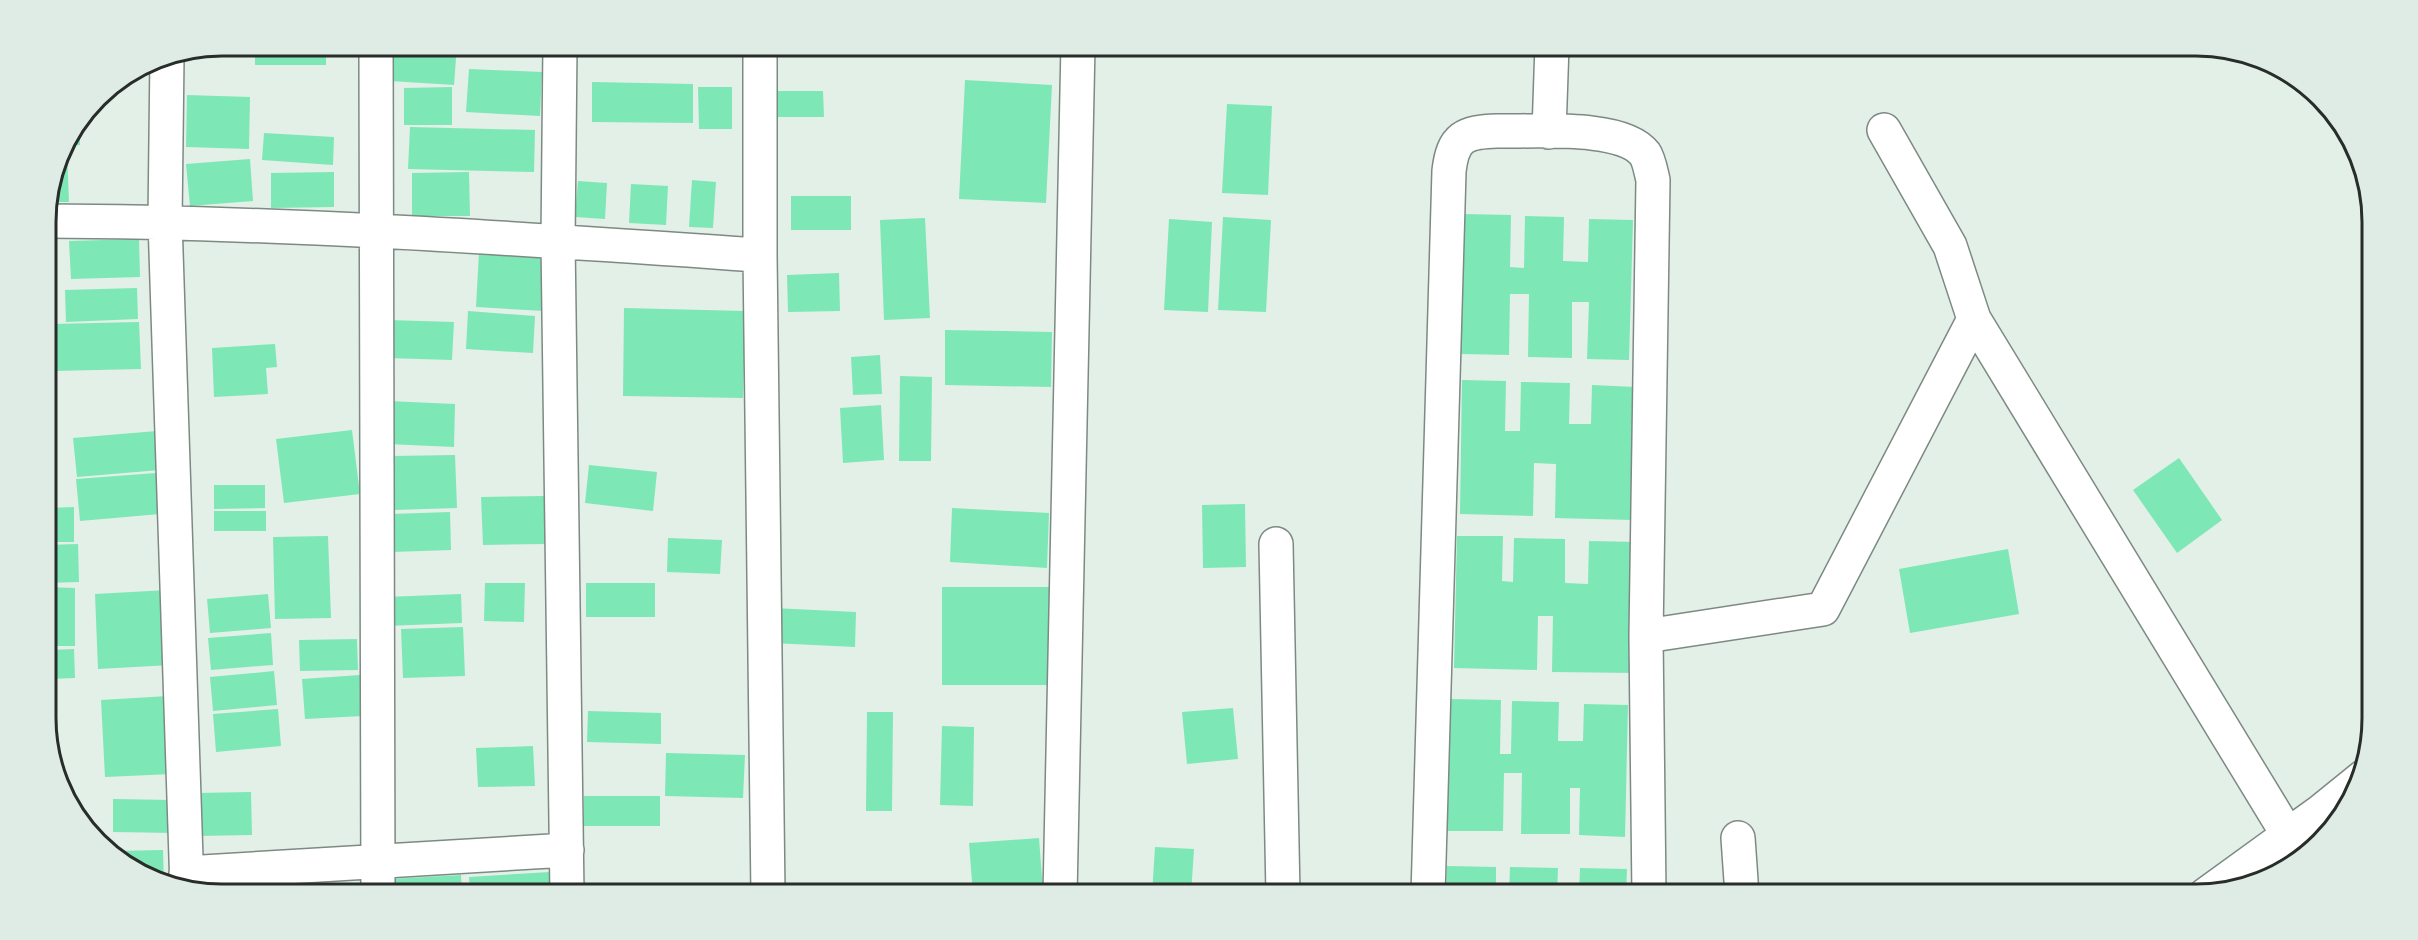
<svg xmlns="http://www.w3.org/2000/svg" width="2418" height="940" viewBox="0 0 2418 940" font-family="'Noto Serif',serif">
<rect width="100%" height="100%" fill="#e2f0e8"/>
<path fill="#7ee7b6" d="M255 45H326V65H255Z
M392 45H457L454 85 390 81Z
M773 45H827V50H773Z
M469 69 542 72 540 116 466 112Z
M965 80 1052 85 1046 203 959 199Z
M592 82 693 84V123L592 122Z
M452 87V125H404V88Z
M698 87H732V129H699Z
M772 91H823L824 117H772Z
M187 95 250 97 249 149 186 147Z
M1227 104 1272 106 1268 195 1222 193Z
M79 123 80 145 62 146 63 144Z
M410 127 535 130 534 172 408 169Z
M264 133 334 137 333 165 262 160Z
M67 152 69 202H47L61 153Z
M250 159 253 201 190 206 186 164Z
M334 172V207L271 208V173Z
M469 172 470 216H412V173Z
M692 180 716 182 713 228 689 227Z
M578 181 607 183 605 219 575 217Z
M631 184 668 186 666 225 629 223Z
M791 196H851V230H791Z
M1464 214 1511 215 1510 267 1524 268 1525 216 1564 217 1563 261 1588 262 1589 219 1633 220 1629 360 1587 359 1589 302H1572V358L1528 357 1529 294H1510L1509 355 1461 354Z
M1223 217 1271 220 1266 312 1218 310Z
M925 218 930 318 884 320 880 220Z
M1169 219 1212 222 1208 312 1164 310Z
M139 239 140 277 71 279 69 241Z
M479 252 547 256 544 311 476 307Z
M839 273 840 311 788 312 787 275Z
M137 288 138 319 66 322 65 290Z
M624 308 745 311 743 398 623 396Z
M468 311 535 316 533 353 466 349Z
M388 320 454 322 452 360 387 358Z
M139 322 141 369 54 371 52 324Z
M945 330 1052 332 1051 387 945 385Z
M275 344 277 367 266 368 268 394 214 397 212 348Z
M880 355 882 394 853 395 851 357Z
M900 376 932 377 931 461H899Z
M1462 380 1506 381 1505 431H1520L1521 382 1570 383 1569 424H1591L1592 385 1635 387 1633 520 1555 518 1556 464 1534 463 1533 516 1460 514Z
M388 401 455 404 454 447 387 444Z
M881 405 884 460 843 463 840 408Z
M47 414H48L49 435H47Z
M352 430 360 494 284 503 276 439Z
M157 431 160 470 77 477 73 438Z
M455 455 457 508 393 510 392 456Z
M2179 458 2222 520 2177 553 2133 490Z
M589 465 657 472 653 511 585 503Z
M156 473 160 514 80 521 76 479Z
M214 485H265V508L214 509Z
M544 496 545 544 483 545 481 497Z
M1245 504 1246 567 1203 568 1202 505Z
M74 507V542H47V508Z
M952 508 1049 513 1047 568 950 562Z
M214 511H266V531H214Z
M450 512 451 550 392 552 391 514Z
M328 536 331 618 275 619 273 537Z
M1457 536H1503L1502 581 1513 582 1514 538 1565 539V583L1588 584 1589 541 1637 542 1635 673 1552 672 1553 616H1538L1537 670 1454 668Z
M668 538 722 540 720 574 667 572Z
M78 544 79 582 47 583V545Z
M2008 549 2019 614 1910 633 1899 569Z
M485 583H525L524 622 484 621Z
M586 583H655V617H586Z
M47 587 75 588V646H48Z
M942 587H1053V685H942Z
M168 590 171 665 98 669 95 594Z
M268 594 271 628 210 633 207 599Z
M461 594 462 623 387 626 386 597Z
M773 608 856 612 855 647 772 643Z
M463 627 465 676 403 678 401 629Z
M271 633 273 665 211 670 208 638Z
M357 639 358 670 300 671 299 640Z
M74 649 75 678 48 679V650Z
M274 671 277 705 213 711 210 677Z
M360 675 363 716 305 719 302 679Z
M168 696 172 774 105 777 101 700Z
M1450 699 1501 700 1500 754H1511L1512 701 1559 702 1558 741H1583L1584 704 1628 705 1625 837 1579 835 1580 788H1570V834H1521L1522 773H1504L1503 831H1447Z
M1233 708 1238 759 1187 764 1182 712Z
M278 709 281 746 216 752 213 714Z
M588 711 661 713V744L587 742Z
M867 712H893L892 811H866Z
M942 726 974 727 973 806 940 805Z
M533 746 535 786 478 787 476 748Z
M666 753 745 755 743 798 665 796Z
M251 792 252 835 198 836 197 793Z
M584 796H660V826H584Z
M113 799 174 800V833L113 832Z
M1039 838 1043 891 973 895 969 843Z
M1155 847 1194 849 1191 895H1152Z
M163 850 164 886 113 851Z
M1447 866 1496 867V895H1446Z
M1510 867 1558 868 1557 895H1509Z
M1580 868 1627 869 1626 895H1579Z
M550 872 551 895H470L469 877Z
M461 875 462 895H392L391 879Z
M652 883 653 895H587V887Z
M366 892V895H339V893Z"/>
<g fill="none" stroke-linecap="round" stroke-linejoin="round">
<g stroke="#7d8a83" stroke-width="36">
<path id="street" d="M376 45 378 895
M560 45 558 241 567 895
M760 45V255L768 895
M167 56 165 221 187 889
M1884 130 1950 246 1974 319 2288 835
M1549 132 1552 45
M45 221C284 222 522 239 760 255
M1276 544 1283 895
M1646 636 1823 609 1974 319
M1738 838 1742 895
M186 873 567 850
M1060 895 1078 45
M1428 895 1449 171C1453 137 1464 132 1497 131 1532 132 1623 124 1645 154 1649 160 1651 172 1653 180L1646 636 1649 895"/>
</g>
<g stroke="#7d8a83" stroke-width="36">
<path id="secondary" d="M2288 835 2303 859"/>
</g>
<g stroke="#7d8a83" stroke-width="36">
<path id="primary" d="M2205 895 2321 811 2363 777"/>
</g>
<use href="#street" stroke="#fff" stroke-width="33"/>
<use href="#secondary" stroke="#fff" stroke-width="33"/>
<use href="#primary" stroke="#fff" stroke-width="33"/>
</g>
<path d="M0 0H2418V940H0ZM222 56H2196A166 166 0 0 1 2362 222V718A166 166 0 0 1 2196 884H222A166 166 0 0 1 56 718V222A166 166 0 0 1 222 56Z" fill="#dfece5" fill-rule="evenodd"/>
<path fill="none" stroke="#282d2a" stroke-width="3" d="M222 56H2196A166 166 0 0 1 2362 222V718A166 166 0 0 1 2196 884H222A166 166 0 0 1 56 718V222A166 166 0 0 1 222 56Z"/>
</svg>
